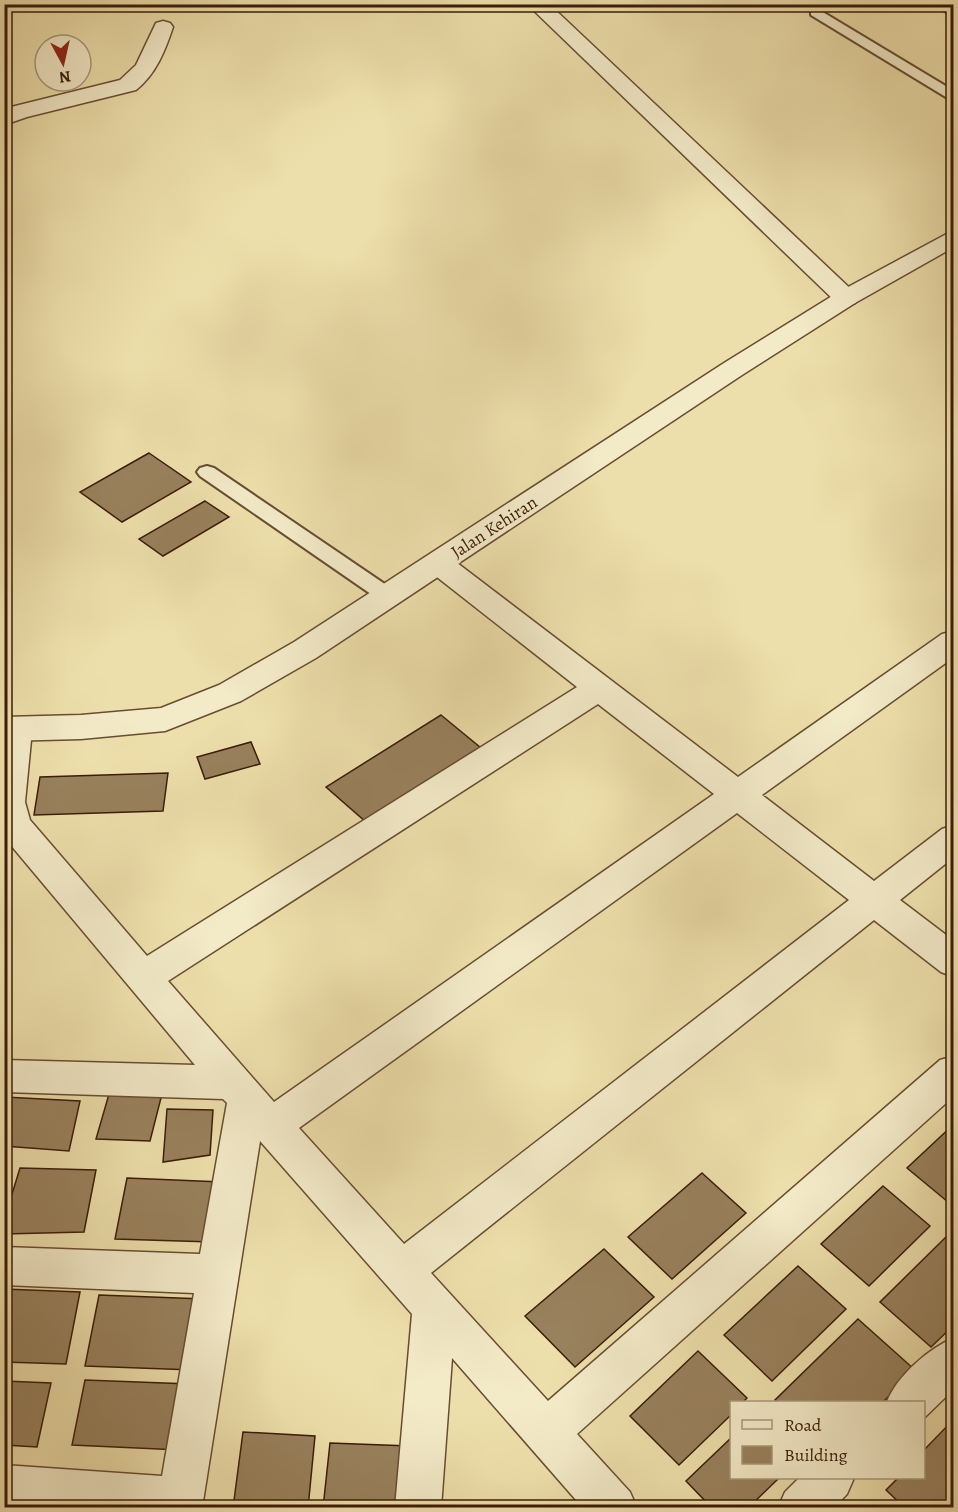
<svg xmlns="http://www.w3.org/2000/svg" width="958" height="1512" viewBox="0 0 958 1512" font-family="Alegreya,serif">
<rect width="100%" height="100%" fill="#eddfab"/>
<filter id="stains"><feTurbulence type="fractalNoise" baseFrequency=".00333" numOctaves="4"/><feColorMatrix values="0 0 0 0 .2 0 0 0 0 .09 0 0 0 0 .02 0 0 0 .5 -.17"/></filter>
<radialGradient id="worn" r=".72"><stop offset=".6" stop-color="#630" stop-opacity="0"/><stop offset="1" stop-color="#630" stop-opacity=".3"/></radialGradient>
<path fill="#98815d" stroke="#3b1c09" stroke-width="1.5" d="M149 453 191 482 122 522 80 492Z
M205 501 229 517 163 556 139 539Z
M441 715 481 748 366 822 326 787Z
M251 742 260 764 205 779 197 757Z
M168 773 163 811 34 815 40 777Z
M109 1094H162L150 1141 96 1139Z
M4 1097 80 1101 69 1151 4 1146Z
M167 1109 213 1110 210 1155 163 1162Z
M954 1124V1207L907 1168Z
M20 1168 96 1170 84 1232 4 1234V1220Z
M702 1173 746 1213 672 1279 628 1237Z
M127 1178 222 1182 212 1242 115 1239Z
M883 1186 930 1226 869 1286 821 1244Z
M948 1235 954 1240V1325L931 1347 880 1302Z
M604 1249 654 1297 575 1367 525 1316Z
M798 1266 846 1309 772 1381 724 1335Z
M4 1289 80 1292 66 1364 4 1362Z
M99 1295 204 1299 193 1370 85 1366Z
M858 1319 915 1370 883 1402H778L775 1400Z
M698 1351 747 1398 743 1402H732V1414L679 1465 630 1416Z
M85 1380 190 1384 180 1450 72 1445Z
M4 1381 51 1383 37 1447 4 1445Z
M954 1419V1508H905L886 1490 898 1478H924V1450Z
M243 1432 315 1436 308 1508H233Z
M732 1437V1478H779L748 1508H712L686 1481Z
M330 1443 410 1446 405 1508H323Z"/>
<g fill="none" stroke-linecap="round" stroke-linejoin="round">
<g stroke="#684d32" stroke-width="4">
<path id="service" d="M816 8 954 91V102L811 15V9Z
M207 466 214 468 395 591 398 596 395 601H381L200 476 197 472 200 468Z"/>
</g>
<g stroke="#684d32" stroke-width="3">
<path id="minor" d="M527 4H549L855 293 859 298 855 303 846 306 837 303Z
M932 4H954V17Z
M163 21 170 23 173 27C165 51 156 74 136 90L27 117 4 125V110L11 107 120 80 136 65 156 23Z
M438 553 448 556 738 777 942 634 954 631V657L762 795 874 881 942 829 954 825V857L900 900 954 941V977L941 972 874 920 431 1273 548 1401 940 1060 954 1056V1096L577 1434 630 1492 637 1508H583L452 1358 441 1508H395L412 1314 260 1141 202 1508H4V1465L162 1476 194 1293 4 1285V1247L200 1254 227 1103 223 1099 4 1092V1060L195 1065 4 837V722L16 718 28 722 32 730 25 802 30 820 147 956 577 687 428 570 423 563 428 556ZM598 704 714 794 274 1102 168 981ZM737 813 849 900 404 1244 299 1128Z
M954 1338V1389L925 1417 924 1402H887C896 1377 929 1348 954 1338Z
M799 1478H854L847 1494 834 1508H778L785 1492Z"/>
</g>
<g stroke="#684d32" stroke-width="3">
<path id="tertiary" d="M954 230V247L855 303 742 375 316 658 241 701 165 731 81 739 4 741V717L81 715 161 708 219 685 294 642 724 363 837 293Z"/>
</g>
<use href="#service" fill="#f3eac8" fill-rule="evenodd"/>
<use href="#minor" fill="#f3eac8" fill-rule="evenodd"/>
<use href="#tertiary" fill="#f3eac8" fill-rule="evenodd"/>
</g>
<g text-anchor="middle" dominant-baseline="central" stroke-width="6" stroke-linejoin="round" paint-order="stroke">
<g font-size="18" fill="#3b1c09" stroke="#f3eac8">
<text transform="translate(494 527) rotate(-33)">Jalan Kehiran</text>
</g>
</g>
<rect width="958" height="1512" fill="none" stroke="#eddfab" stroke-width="24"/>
<rect x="6" y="6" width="946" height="1500" fill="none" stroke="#3b1c09" stroke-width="3"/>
<rect x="12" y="12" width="934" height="1488" fill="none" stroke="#3b1c09" stroke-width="1.5"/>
<rect x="730" y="1401" width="195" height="78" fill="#f3eac8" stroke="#a9987c" stroke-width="1.5"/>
<rect x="742" y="1420" width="30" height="9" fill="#f3eac8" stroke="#a9987c" stroke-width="1.5"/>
<text x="784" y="1431" font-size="18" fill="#3b1c09">Road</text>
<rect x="742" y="1446" width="30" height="18" fill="#98815d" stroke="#a9987c" stroke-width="1.5"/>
<text x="784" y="1461" font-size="18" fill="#3b1c09">Building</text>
<g transform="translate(63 63) rotate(172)"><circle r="28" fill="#f3eac8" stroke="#a9987c" stroke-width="1.5"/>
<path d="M0-4.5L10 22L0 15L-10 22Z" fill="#8f2418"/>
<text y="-9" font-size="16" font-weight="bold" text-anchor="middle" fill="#3b1c09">N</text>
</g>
<rect width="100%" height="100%" filter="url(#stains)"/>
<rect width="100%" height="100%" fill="url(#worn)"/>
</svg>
